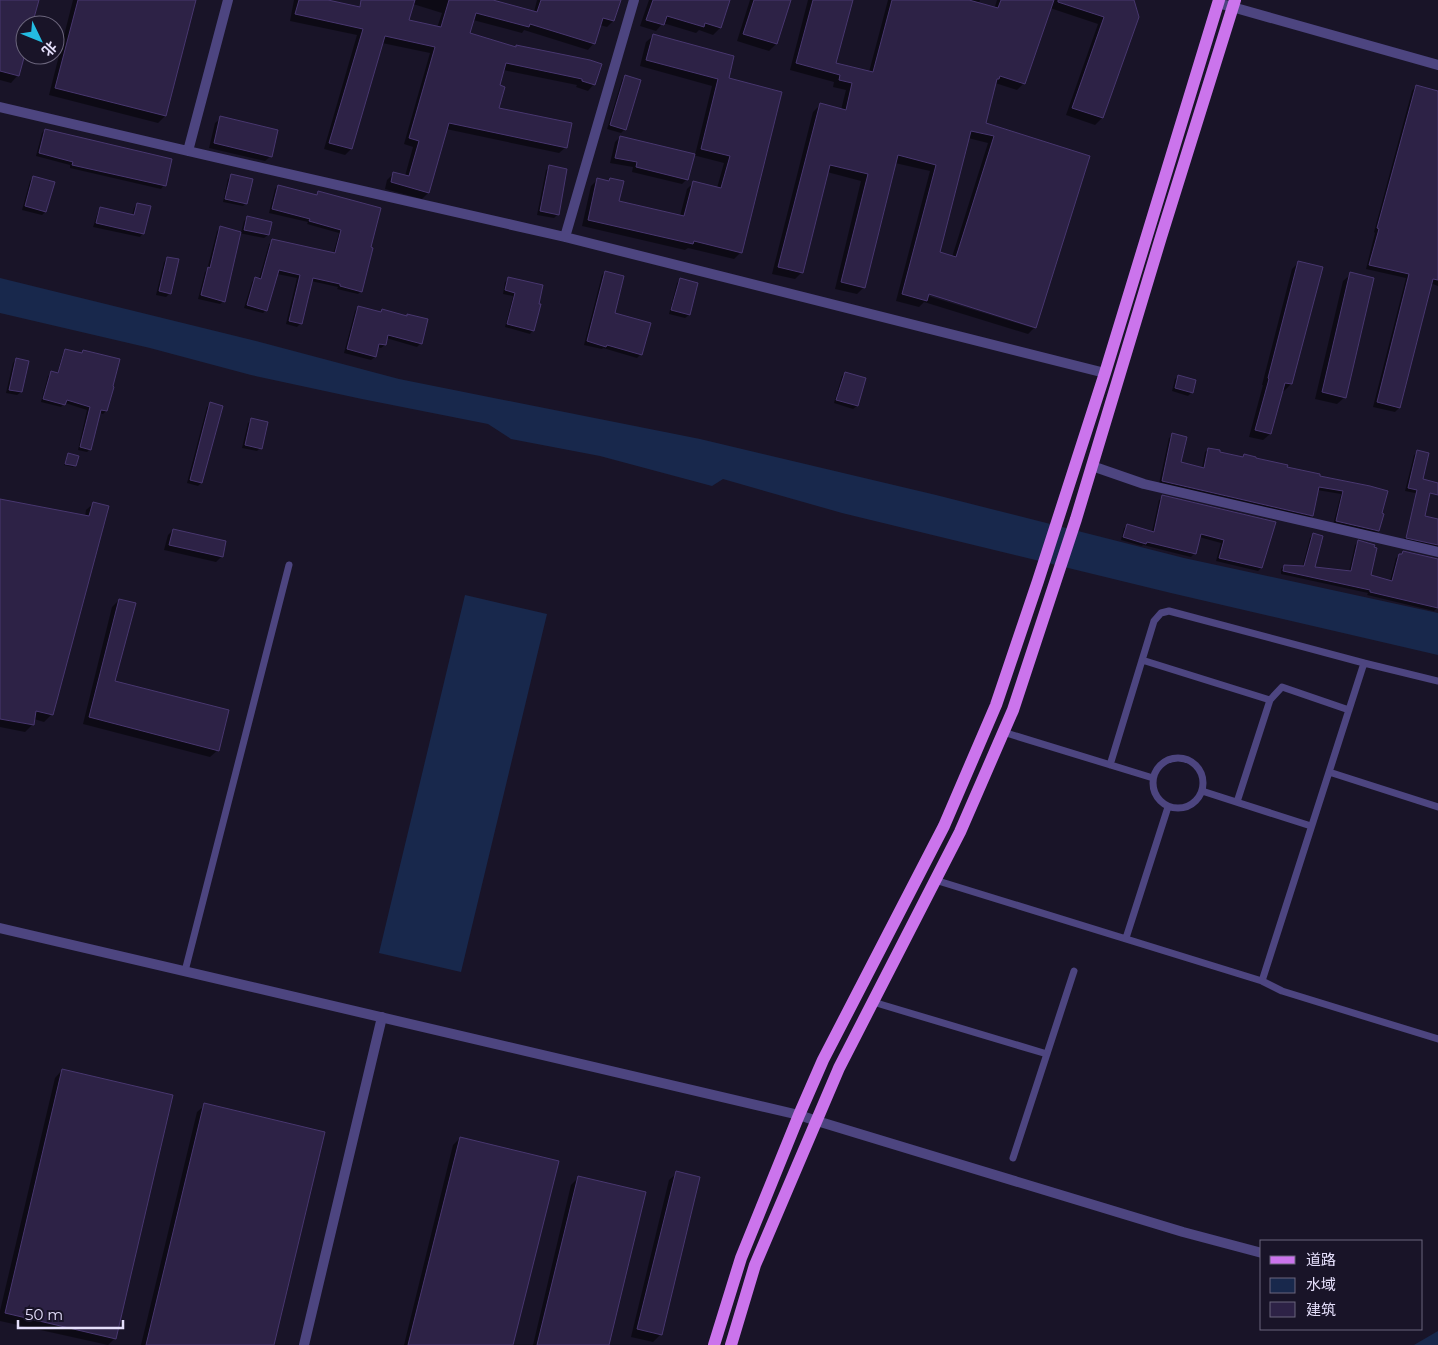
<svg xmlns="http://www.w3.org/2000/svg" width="1438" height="1345" viewBox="0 0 1438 1345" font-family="Montserrat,'Noto Sans SC',sans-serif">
<rect width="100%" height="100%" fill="#191428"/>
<path fill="#18284c" d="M0 278 256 341 399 379 700 439 936 495 1184 558 1438 613V655L1171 593 842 513 723 479 712 486 600 456 511 439 488 424 362 399 251 375 150 348 0 313Z
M465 595 547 614 461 972 379 953Z
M1438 1331V1345H1414Z"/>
<path fill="#0007" fill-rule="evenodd" d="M0 0H38L31 25H25V49L18 75 11 83 0 80Z
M73 0H195L165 116 158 123 49 95Z
M294 0H322L361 9 364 0H488L534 12 537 0H620L613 21 607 27 600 25 594 43 588 50 524 30 522 33 473 20 469 34 515 48 517 46 594 84 588 91 576 87 577 85 503 70 498 86 497 109 566 147 559 153 446 129 428 193 422 199 385 189 387 180 394 173 405 176 413 147 404 144 430 53 382 43 351 149 345 155 324 149 357 35 290 21ZM413 4 442 13 437 28 408 21Z
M649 0H729L720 28 713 35 699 30 696 33 663 23 656 31 640 26Z
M750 0H790L776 44 769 51 737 41Z
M808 0H852L835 64 869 72 888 0H980L973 25 988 29 997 0H1132L1102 118 1095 125 1066 115 1098 24 1050 8 1024 83 1017 90 995 83 984 124 1089 157 1035 327 1028 334 924 302 919 307 896 301 930 171 895 163 864 287 857 294 835 289 861 181 827 172 802 272 795 279 772 274 813 112 820 105 841 110 846 90 833 87 834 82 790 70ZM968 138 988 143 952 257 938 253ZM923 291 1033 325V328L922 294Z
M653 36 727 79 740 253 734 259 688 248 685 250 582 226 591 186 598 179 607 182 610 179 618 202 680 216 687 189 694 182 717 188 724 163 693 155 687 179 682 184 632 172 633 167 610 163 615 142 620 137 695 155 712 86 640 66 646 42Z
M625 77V129L621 133 607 129 622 80Z
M1416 86 1438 92V286L1430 283 1399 408 1395 412 1373 407 1406 278 1366 269 1375 233 1374 232 1412 91Z
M221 118 271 156 265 161 209 148 215 123Z
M45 130 164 185 161 189 70 168V165L36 156 42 133Z
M550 167 557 215 554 218 537 215 546 170Z
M232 175 246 203 243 206 223 202 228 179Z
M33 177 53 183 45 212 42 215 22 210 30 181Z
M278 186 316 196 319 193 379 209 361 291 358 294 337 289 338 287 311 281 301 323 297 327 286 324 297 278 277 274 266 310 263 313 244 308 252 282 255 278 259 279 269 244 272 241 333 254 339 233 307 224 308 222 269 213 275 189Z
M137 204 143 233 140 237 93 227 98 212 101 208 132 216 134 208Z
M247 218 268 235 264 238 239 233 224 301 220 304 198 299 205 272 207 270 217 231 220 228 241 233 244 221Z
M167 258 169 294 166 297 156 295 164 262Z
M1299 262 1291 384 1284 391 1282 390 1270 434 1263 440 1249 437 1263 385H1262L1292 269Z
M605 272 613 314 641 354 637 358 603 348 602 349 584 345 602 275Z
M1351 274 1345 397 1337 404 1315 399 1343 281Z
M509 279 533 330 530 334 505 327 513 296 503 294 505 282Z
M680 279 697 284 689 315 685 318 669 314 677 283Z
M358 307 380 313 382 310 406 317 408 315 421 343 417 347 386 338 385 345 381 348 377 347 375 357 371 360 344 353 355 311Z
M66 350 106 411 103 414 99 413 90 449 87 452 78 450 87 410 65 403 61 407 41 402 48 376 51 373 57 374 63 353Z
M16 359 21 392 17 395 6 393 13 363Z
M845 373 865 379 857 406 853 409 834 403 842 376Z
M1179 376 1192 392 1188 396 1172 391 1175 379Z
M210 404 201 483 198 486 187 483 207 407Z
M252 420 260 448 257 451 242 448 248 423Z
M1173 435 1180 463 1202 468 1205 452 1209 449 1218 453 1242 458 1244 455 1318 477 1370 487 1378 531 1374 534 1333 525 1341 494 1317 490 1312 515 1308 519 1159 484 1169 438Z
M1418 452 1419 490 1415 493 1405 491 1414 455Z
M68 454 77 457 73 467 64 465Z
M1163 497 1274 522 1261 568 1258 571 1216 561 1221 543 1199 537 1195 553 1191 557 1143 545 1142 546 1121 540 1124 528 1128 525 1152 532 1159 500Z
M0 500 85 517 86 510 94 503 107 506 51 715 44 722 34 719 32 725 25 732 0 727Z
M1438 520V550L1404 539 1407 536Z
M173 530 222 556 216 562 164 550 168 535Z
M1313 535V569L1349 572 1355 545 1358 542 1369 576 1390 581 1396 558 1404 552 1438 560V607L1434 611 1367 595 1368 593 1281 574V569L1285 566 1302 568 1310 538Z
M119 600 114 681 218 750 210 757 83 724 112 607Z
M62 1070 115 1338 108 1345 0 1321V1311L55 1078Z
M205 1105 273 1345H141L197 1112Z
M460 1138 512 1345H404L453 1145Z
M677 1173 660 1335 653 1342 631 1337 669 1180Z
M579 1177 607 1345H533L571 1185Z"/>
<path fill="#2d2246" stroke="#48376f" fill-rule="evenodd" d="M0 0H39L32 25H25V54L19 76 0 71Z
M78 0H196L166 116 55 88Z
M299 0H328L360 7 361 0H415L409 20 441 27 449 0H493L537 12 541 0H621L614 21 603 18 595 44 530 24 529 27 476 13 470 33 516 47V45L590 60 602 64 595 85 582 81V79L506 63 500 85 505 87 499 108 572 123 567 148 449 123 429 193 391 182 393 172 409 176 419 141 409 138 435 47 385 36 352 149 329 143 363 29 295 14Z
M653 0H730L721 28 705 23 704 27 667 16 664 25 646 20Z
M754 0H791L777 44 743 34Z
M813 0H853L836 63 873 72 892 0H969L998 8 1001 0H1054L1025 84 1000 76 999 79H997L986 123 1090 156 1036 328 929 294 927 301 902 294 936 165 898 155 865 288 841 282 868 174 830 165 803 273 778 267 820 103 846 110 852 83 839 80 840 75 796 63ZM971 131 994 136 956 257 940 252Z
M1058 0H1134L1139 17 1103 118 1072 108 1104 17 1058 2Z
M653 34 734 56 729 78 782 92 742 253 694 241 693 244 588 220 597 178 609 181 610 178 624 181 619 201 684 216 693 181 721 188 730 156 701 149 718 79 646 60Z
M625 75 641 80 626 130 610 125Z
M1416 85 1438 91V280L1433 279 1400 408 1377 402 1409 274 1369 265 1379 229 1377 228Z
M220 116 278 130 272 157 214 143Z
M45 129 172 159 166 186 72 165 73 162 39 153Z
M620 136 695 154 688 180 636 167 637 162 615 158Z
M549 165 567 169 559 215 540 211Z
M231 174 253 179 247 204 225 199Z
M33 176 55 182 46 212 25 206Z
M278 185 317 195 318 191 381 208 371 247 373 248 362 292 340 286V284L313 278 302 324 289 321 300 275 279 270 267 311 247 305 255 277 261 279 272 239 335 253 341 230 309 221 310 219 272 209Z
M137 203 151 206 144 234 96 223 100 207 134 215Z
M247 216 272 222 269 235 244 230Z
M220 226 241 232 225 302 201 295 208 267 210 268Z
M167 257 179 259 171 294 159 291Z
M1298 261 1323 267 1292 384 1285 383 1271 434 1255 430 1269 379 1268 378Z
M605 271 624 276 615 313 651 323 642 355 607 345 606 347 587 341Z
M1350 272 1374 278 1346 398 1322 392Z
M508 277 543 285 539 304H541L534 331 507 324 515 293 505 290Z
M680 278 698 283 690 315 671 310Z
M358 306 381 312 382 309 407 316V314L428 319 422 344 388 335 386 345 379 344 376 357 347 349Z
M65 349 82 353 83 350 120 359 113 386 114 387 107 411 101 410 91 450 80 447 90 407 67 400 65 405 43 399 51 371 58 373Z
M16 358 29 361 22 392 9 390Z
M845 372 866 378 858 406 836 400Z
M1178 375 1196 380 1193 393 1175 388Z
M210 402 223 406 202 483 190 480Z
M251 418 268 422 262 449 245 445Z
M1172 433 1187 437 1181 462 1204 468 1208 448 1220 450V452L1243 457 1244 454 1256 457V458L1288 465 1287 467 1320 474V476L1370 486 1388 491 1382 513 1384 514 1379 531 1336 521 1343 491 1319 487 1313 516 1162 481Z
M1417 450 1429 453 1423 479 1438 483V495L1430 493 1425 516 1438 519V545L1406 538 1417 490 1408 488Z
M68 453 79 456 76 466 65 464Z
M1162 495 1276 522 1262 568 1219 558 1224 540 1201 534 1196 554 1147 542 1146 544 1123 537 1127 524 1154 532Z
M0 499 89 516 93 502 109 506 53 715 36 711 34 725 0 719Z
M173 529 226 541 223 557 169 545Z
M1313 533 1323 536 1315 567 1351 571 1358 540 1375 545 1374 547 1377 548 1371 575 1392 581 1399 554H1402L1403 551 1438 559V608L1370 592V590L1283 571 1284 565 1304 566Z
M119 599 136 603 115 681 229 710 219 751 89 717Z
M62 1069 173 1095 116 1339 5 1313Z
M204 1103 325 1132 274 1345H146Z
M460 1137 559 1161 513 1345H408Z
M676 1171 700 1177 662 1335 637 1329Z
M578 1176 646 1192 609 1345H537Z"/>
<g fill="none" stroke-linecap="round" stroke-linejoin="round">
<path stroke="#4d4580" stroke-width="7" d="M1142 660 1270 700 1282 687 1349 710
M1003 732 1153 778
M1153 783a25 25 0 1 1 50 0a25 25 0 1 1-50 0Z
M1110 765 1154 621 1161 613 1169 611 1364 663
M1329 772 1438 807
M1202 791 1311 826
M1237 802 1270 700
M935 880 1262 981 1282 991 1438 1039
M1126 938 1168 807
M185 971 289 565
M1262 981 1364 663 1438 681
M873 1002 1047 1054
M1013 1158 1074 971"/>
<path stroke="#4d4580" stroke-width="10" d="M1218 3 1438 65
M0 107 188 151 565 237 1105 373
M188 151 228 0
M565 237 634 0
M1092 466 1144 484 1438 552
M817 1121 1183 1232 1262 1253
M304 1345 382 1017"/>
<path stroke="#4d4580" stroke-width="10" d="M0 928 799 1115 817 1121"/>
<path stroke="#cb74ec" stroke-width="12" d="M714 1345 741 1258 799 1115 823 1060 944 826 996 705 1038 581 1105 373 1219 0
M731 1345 755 1265 839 1068 960 832 1013 710 1076 519 1161 237 1235 0"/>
</g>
<rect x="1260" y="1240" width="162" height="90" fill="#191428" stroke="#6b657c"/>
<rect x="1270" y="1256" width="25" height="8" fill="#cb74ec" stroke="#6b657c"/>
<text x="1306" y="1265" font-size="15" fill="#e5dffb">道路</text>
<rect x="1270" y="1278" width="25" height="15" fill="#18284c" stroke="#6b657c"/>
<text x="1306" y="1290" font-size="15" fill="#e5dffb">水域</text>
<rect x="1270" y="1302" width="25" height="15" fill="#2d2246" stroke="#6b657c"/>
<text x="1306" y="1315" font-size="15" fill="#e5dffb">建筑</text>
<g transform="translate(40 40) rotate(133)"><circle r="24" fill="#191428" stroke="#6b657c"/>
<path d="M0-4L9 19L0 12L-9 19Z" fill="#24bce2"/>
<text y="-8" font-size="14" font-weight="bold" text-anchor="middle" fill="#e5dffb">北</text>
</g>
<path d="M18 1320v8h105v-8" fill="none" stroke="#e5dffb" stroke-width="2.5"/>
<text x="25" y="1320" font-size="15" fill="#e5dffb" stroke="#191428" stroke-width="4" paint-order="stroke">50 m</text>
</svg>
